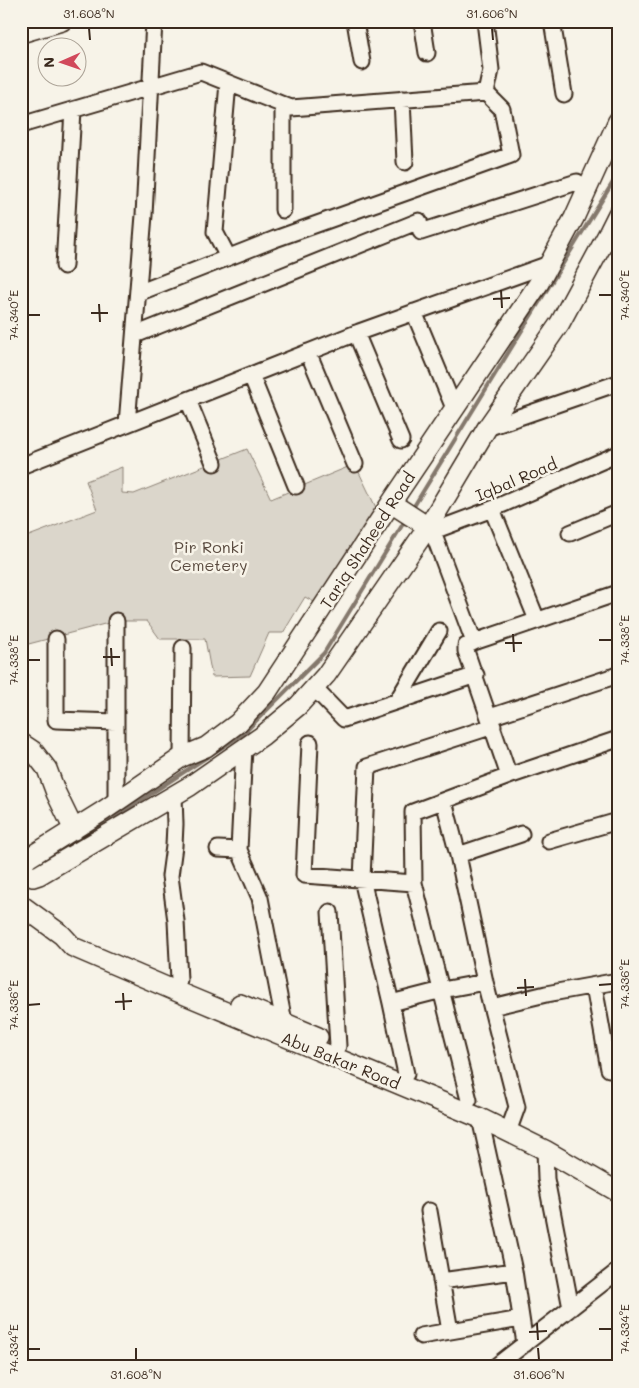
<svg xmlns="http://www.w3.org/2000/svg" width="639" height="1388" viewBox="0 0 639 1388" font-family="Mali,sans-serif">
<rect width="100%" height="100%" fill="#f7f3e8"/>
<filter id="ink" filterUnits="userSpaceOnUse"><feTurbulence type="fractalNoise" baseFrequency=".02" numOctaves="2"/><feDisplacementMap in="SourceGraphic" scale="10" xChannelSelector="R" yChannelSelector="G"/><feConvolveMatrix kernelMatrix="1 2 1 2 8 2 1 2 1" color-interpolation-filters="sRGB"/></filter>
<g filter="url(#ink)">
<path fill="#dbd6cb" stroke="#8b8074" d="M247 449 271 499 355 464 381 518 323 607 305 597 283 633H269L250 676 212 677 205 639H160L147 621H116L21 646V539L97 510 86 481 122 467V493L134 494Z"/>
<g fill="none" stroke-linecap="round" stroke-linejoin="round">
<path stroke="#84786c" stroke-width="4" d="M411 511 618 174
M36 866 141 800 244 733 324 653 406 519"/>
<g stroke="#3b2a1e" stroke-width="19">
<path id="minor" d="M355 21 362 62
M422 21 427 53
M485 21 491 70 486 93
M552 21 564 94
M228 83 215 232 228 257
M402 99 405 162
M21 125 201 72 291 108 486 93 502 109 511 155 275 239 138 293
M283 210V105
M64 266 73 110
M414 312 454 408
M356 333 401 440
M135 335 419 221 421 232 577 182 587 188
M308 352 355 464
M251 375 296 486
M188 400 214 463
M127 424 144 215 154 21
M487 428 618 383
M21 466 359 332 549 264
M492 509 537 620
M428 527 432 530H436L492 509 618 454
M432 530 474 642
M570 533 618 513
M116 621V802
M56 639V720L116 722
M314 688 344 719 476 675
M397 701 439 631
M490 717 618 675
M310 743 304 875 414 883
M182 757 183 648
M509 776 466 651V646L474 642 618 593
M174 796 175 824 174 846 170 876 176 921 179 980
M444 801 458 855 485 982 517 1107 508 1132
M549 841 618 821
M218 849 239 850 260 898 284 1022
M239 850 244 748
M458 855 521 834
M330 912 338 1046
M594 986 609 1069 618 1067
M391 1003 442 990 485 982
M492 1007 546 994 618 981
M406 1074 391 1003 362 879 367 767 493 726
M469 1100 414 883 413 812 509 776 618 739
M480 1118 514 1271 525 1344
M545 1150 546 1179 571 1308
M429 1211 450 1331
M441 1281 514 1271
M421 1336 521 1319
M495 1367 618 1271"/>
</g>
<g stroke="#3b2a1e" stroke-width="22">
<path id="major" d="M21 33 62 21
M391 503 428 527
M21 743 33 751 47 769 56 793 74 830
M21 871 23 864 28 858 103 811 182 757 206 747 238 723 267 692 391 503 539 283 574 218 618 121
M21 873 33 877 39 875 190 786 262 736 298 706 326 675 428 527 487 428 560 323 608 234 618 214
M21 905 62 935 73 947 178 992 480 1118 545 1150 618 1192
M240 1004 318 1037"/>
</g>
<use href="#minor" stroke="#f7f3e8" stroke-width="15"/>
<use href="#major" stroke="#f7f3e8" stroke-width="19"/>
</g>
</g>
<path fill="none" stroke="#3b2a1e" stroke-width="2" d="M89 28 90 40M492 28 493 40M501 290 502 308M599 295H612M493 299 510 298M99 304 100 322M91 313H108M28 315H40M513 634 514 652M599 640H612M505 643H522M111 648 112 666M103 657H120M28 660H40M525 979 526 996M599 985 612 984M517 988 534 987M123 993 124 1010M115 1002 132 1001M28 1005 40 1004M537 1323 538 1340M599 1329H612M529 1332 547 1331M136 1348V1360M538 1348 539 1360M28 1349H40"/>
<g text-anchor="middle" dominant-baseline="central" stroke-width="5" stroke-linejoin="round" paint-order="stroke">
<g font-size="16" fill="#3b2a1e" stroke="#f7f3e8">
<text transform="translate(516 479) rotate(-23)">Iqbal Road</text>
<text transform="translate(367 540) rotate(-57)">Tariq Shaheed Road</text>
<text transform="translate(341 1060) rotate(22)">Abu Bakar Road</text>
</g>
<g font-size="16" fill="#5b4c41" stroke="#f7f3e8">
<text x="209" y="546">Pir Ronki<tspan x="209" dy="18">Cemetery</tspan></text>
</g>
</g>
<rect width="639" height="1388" fill="none" stroke="#f7f3e8" stroke-width="55"/>
<g transform="translate(62 62) rotate(268)"><circle r="24" fill="#f7f3e8" stroke="#aca397"/>
<path d="M0-4L9 19L0 12L-9 19Z" fill="#d1495b"/>
<text y="-8" font-size="14" font-weight="bold" text-anchor="middle" fill="#3b2a1e">N</text>
</g>
<rect x="28" y="28" width="584" height="1332" fill="none" stroke="#3b2a1e" stroke-width="2"/>
<g font-size="12" text-anchor="middle" fill="#3b2a1e">
<text x="89" y="18">31.608°N</text>
<text x="492" y="18">31.606°N</text>
<text transform="translate(625 295) rotate(-90)" y="4">74.340°E</text>
<text transform="translate(14 315) rotate(-90)" y="4">74.340°E</text>
<text transform="translate(625 640) rotate(-90)" y="4">74.338°E</text>
<text transform="translate(14 660) rotate(-90)" y="4">74.338°E</text>
<text transform="translate(625 984) rotate(-90)" y="4">74.336°E</text>
<text transform="translate(14 1005) rotate(-90)" y="4">74.336°E</text>
<text transform="translate(625 1329) rotate(-90)" y="4">74.334°E</text>
<text transform="translate(14 1349) rotate(-90)" y="4">74.334°E</text>
<text x="136" y="1379">31.608°N</text>
<text x="539" y="1379">31.606°N</text>
</g>
</svg>
